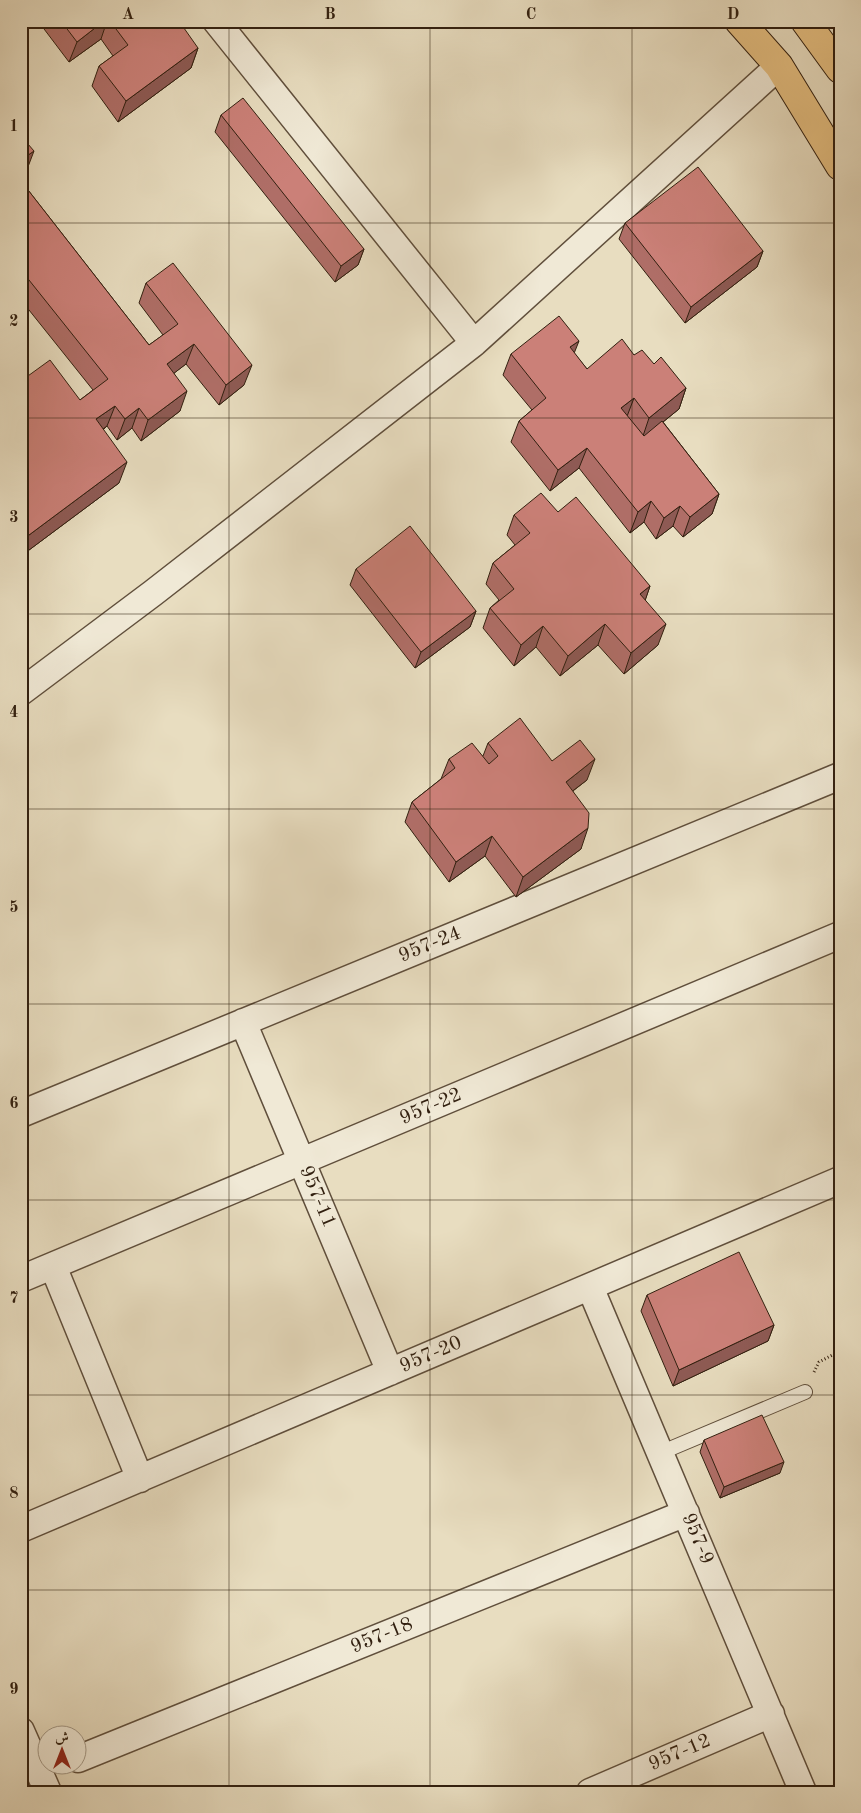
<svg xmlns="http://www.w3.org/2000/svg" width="861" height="1813" viewBox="0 0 861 1813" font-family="'Old Standard TT',Amiri,serif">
<rect width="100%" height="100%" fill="#e8ddc0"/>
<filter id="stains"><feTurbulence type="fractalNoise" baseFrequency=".004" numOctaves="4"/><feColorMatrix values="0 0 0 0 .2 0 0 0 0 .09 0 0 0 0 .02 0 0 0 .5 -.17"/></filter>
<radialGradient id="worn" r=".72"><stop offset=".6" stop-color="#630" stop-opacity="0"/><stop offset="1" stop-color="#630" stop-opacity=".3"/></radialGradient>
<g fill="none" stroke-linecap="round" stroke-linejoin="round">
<g stroke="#604f3c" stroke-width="16">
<path id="service" d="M660 1453 805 1392"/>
</g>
<g stroke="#604f3c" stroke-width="29">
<path id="minor" d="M216 21 474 343
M21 692 153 593 474 343 779 66
M243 1022 390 1372
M21 1114 840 776
M53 1266 140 1479
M21 1279 840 935
M590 1287 803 1792
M21 1529 840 1180
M21 1731 48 1792
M78 1759 686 1513
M590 1792 771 1714"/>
</g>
<g stroke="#322010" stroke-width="30">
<path id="primary" d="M739 21 779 66 840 166
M805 21 840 69"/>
</g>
<path stroke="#322010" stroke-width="3" stroke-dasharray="1 2.5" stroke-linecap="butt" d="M814 1372 819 1362 840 1351"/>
<use href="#service" stroke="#f0e9d6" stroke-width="14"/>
<use href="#minor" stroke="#f0e9d6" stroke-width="26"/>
<use href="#primary" stroke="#e4be80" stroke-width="28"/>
</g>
<path fill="#af6e67" stroke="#322010" d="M38 21H150L153 25 198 48 191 68 118 122 92 86 99 66 113 56 101 39 69 62Z
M221 115 364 249 358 265 335 282 215 132Z
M21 181 149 345 163 335 139 303 146 283 244 385 219 405 186 364 174 373 180 411 141 441 132 428 117 440 107 426 103 430 119 483 21 556V381L80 400 93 390 21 300Z
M625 223 763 251 757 267 685 323 619 239Z
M574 353 587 369 634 355 654 364 686 388 679 409 663 422 719 494 712 514 683 537 673 526 656 539 644 522 630 533 579 468 550 491 511 442 519 421 532 410 503 375 511 354Z
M558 512 650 586 645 600 658 645 624 674 598 645 560 676 536 647 514 666 483 628 490 608 499 600 486 584 493 563 515 545 507 535 514 515Z
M356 569 476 611 470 627 415 668 350 585Z
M840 692V712L835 704Z
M488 743 552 761 587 780 573 791 581 849 516 897 485 856 449 882 405 822 412 802 441 779 449 759 483 756Z
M647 1295 774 1325 768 1341 673 1386 641 1311Z
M704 1440 780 1473 720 1498 700 1452Z"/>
<path fill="#8e5a54" stroke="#322010" d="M104 21H107L101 39 69 62 77 42Z
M198 48 191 68 118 122 126 101Z
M34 151 26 172 21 175V160Z
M364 249 358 265 335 282 341 266Z
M763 251 757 267 685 323 691 307Z
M579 341 571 361 570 347Z
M194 344 186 364 160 384 167 364Z
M252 365 244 385 219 405 226 385Z
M686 388 679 409 642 439 649 418Z
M187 391 180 411 141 441 148 420Z
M634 398 626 419 621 408Z
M115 406 107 426 88 440 96 419Z
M139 408 132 428 117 440 125 419Z
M587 448 579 468 550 491 558 470Z
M127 462 119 483 21 556V541Z
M719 494 712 514 683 537 690 517Z
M651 501 644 522 630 533 638 512Z
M680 506 673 526 656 539 664 518Z
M650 586 643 607 640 594Z
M476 611 470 627 415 668 421 652Z
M605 624 598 645 560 676 568 656Z
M666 624 658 645 624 674 631 653Z
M543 626 536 647 514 666 521 645Z
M595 759 587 780 558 802 566 782Z
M588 828 581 849 516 897 523 877Z
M492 836 485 856 449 882 456 862Z
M774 1325 768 1341 673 1386 679 1370Z
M784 1462 780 1473 720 1498 724 1487Z"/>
<path fill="#cb8078" stroke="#322010" d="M61 21H104L77 42Z
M110 21H150L153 25 157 21H179L198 48 126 101 99 66 128 45Z
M243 98 364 249 341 266 221 115Z
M21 136 34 151 21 160Z
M698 167 763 251 691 307 625 223Z
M21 181 149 345 178 324 146 283 173 263 252 365 226 385 194 344 167 364 187 391 148 420 139 408 125 419 115 406 96 419 127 462 21 541V381L50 360 80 400 108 379 21 270Z
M559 316 579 341 570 347 587 369 622 339 634 355 642 350 654 364 661 357 686 388 649 418 634 398 621 408 644 436 662 421 719 494 690 517 680 506 664 518 651 501 638 512 587 448 558 470 519 421 546 398 511 354Z
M541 493 558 512 576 497 650 586 640 594 666 624 631 653 605 624 568 656 543 626 521 645 490 608 514 589 493 563 530 533 514 515Z
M410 526 476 611 421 652 356 569Z
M520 718 552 761 580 740 595 759 566 782 589 813 588 828 523 877 492 836 456 862 412 802 455 768 449 759 472 743 489 764 498 756 488 743Z
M739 1252 774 1325 679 1370 647 1295Z
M762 1415 784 1462 724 1487 704 1440Z"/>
<path fill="none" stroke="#322010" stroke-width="1" stroke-opacity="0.55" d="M229 21V1792M430 21V1792M632 21V1792M21 223H840M21 418H840M21 614H840M21 809H840M21 1004H840M21 1200H840M21 1395H840M21 1590H840"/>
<g text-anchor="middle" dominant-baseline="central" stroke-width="5" stroke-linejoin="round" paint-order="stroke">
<g font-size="20" fill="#322010" stroke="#f0e9d6">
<text transform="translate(430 945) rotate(-22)">957-24</text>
<text transform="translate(431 1107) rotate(-23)">957-22</text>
<text transform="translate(317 1197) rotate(67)">957-11</text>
<text transform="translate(431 1355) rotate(-23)">957-20</text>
<text transform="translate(697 1539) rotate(67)">957-9</text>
<text transform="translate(382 1636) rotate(-22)">957-18</text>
<text transform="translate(680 1753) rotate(-23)">957-12</text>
</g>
</g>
<rect width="861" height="1813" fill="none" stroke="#e8ddc0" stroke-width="55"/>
<g transform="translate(62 1750)"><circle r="24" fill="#f0e9d6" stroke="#a49987"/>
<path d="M0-4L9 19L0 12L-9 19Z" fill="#8f2418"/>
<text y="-8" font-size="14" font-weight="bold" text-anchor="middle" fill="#322010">ش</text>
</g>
<rect x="28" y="28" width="806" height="1758" fill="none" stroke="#322010" stroke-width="2"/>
<g font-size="16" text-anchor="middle" font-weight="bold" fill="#322010">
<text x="128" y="19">A</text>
<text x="330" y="19">B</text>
<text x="531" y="19">C</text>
<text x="733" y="19">D</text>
<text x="14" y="131">1</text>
<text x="14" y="326">2</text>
<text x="14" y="522">3</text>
<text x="14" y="717">4</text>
<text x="14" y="912">5</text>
<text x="14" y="1108">6</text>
<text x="14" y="1303">7</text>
<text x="14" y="1498">8</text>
<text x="14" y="1694">9</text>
</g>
<rect width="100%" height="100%" filter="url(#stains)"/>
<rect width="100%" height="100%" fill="url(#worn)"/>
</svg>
